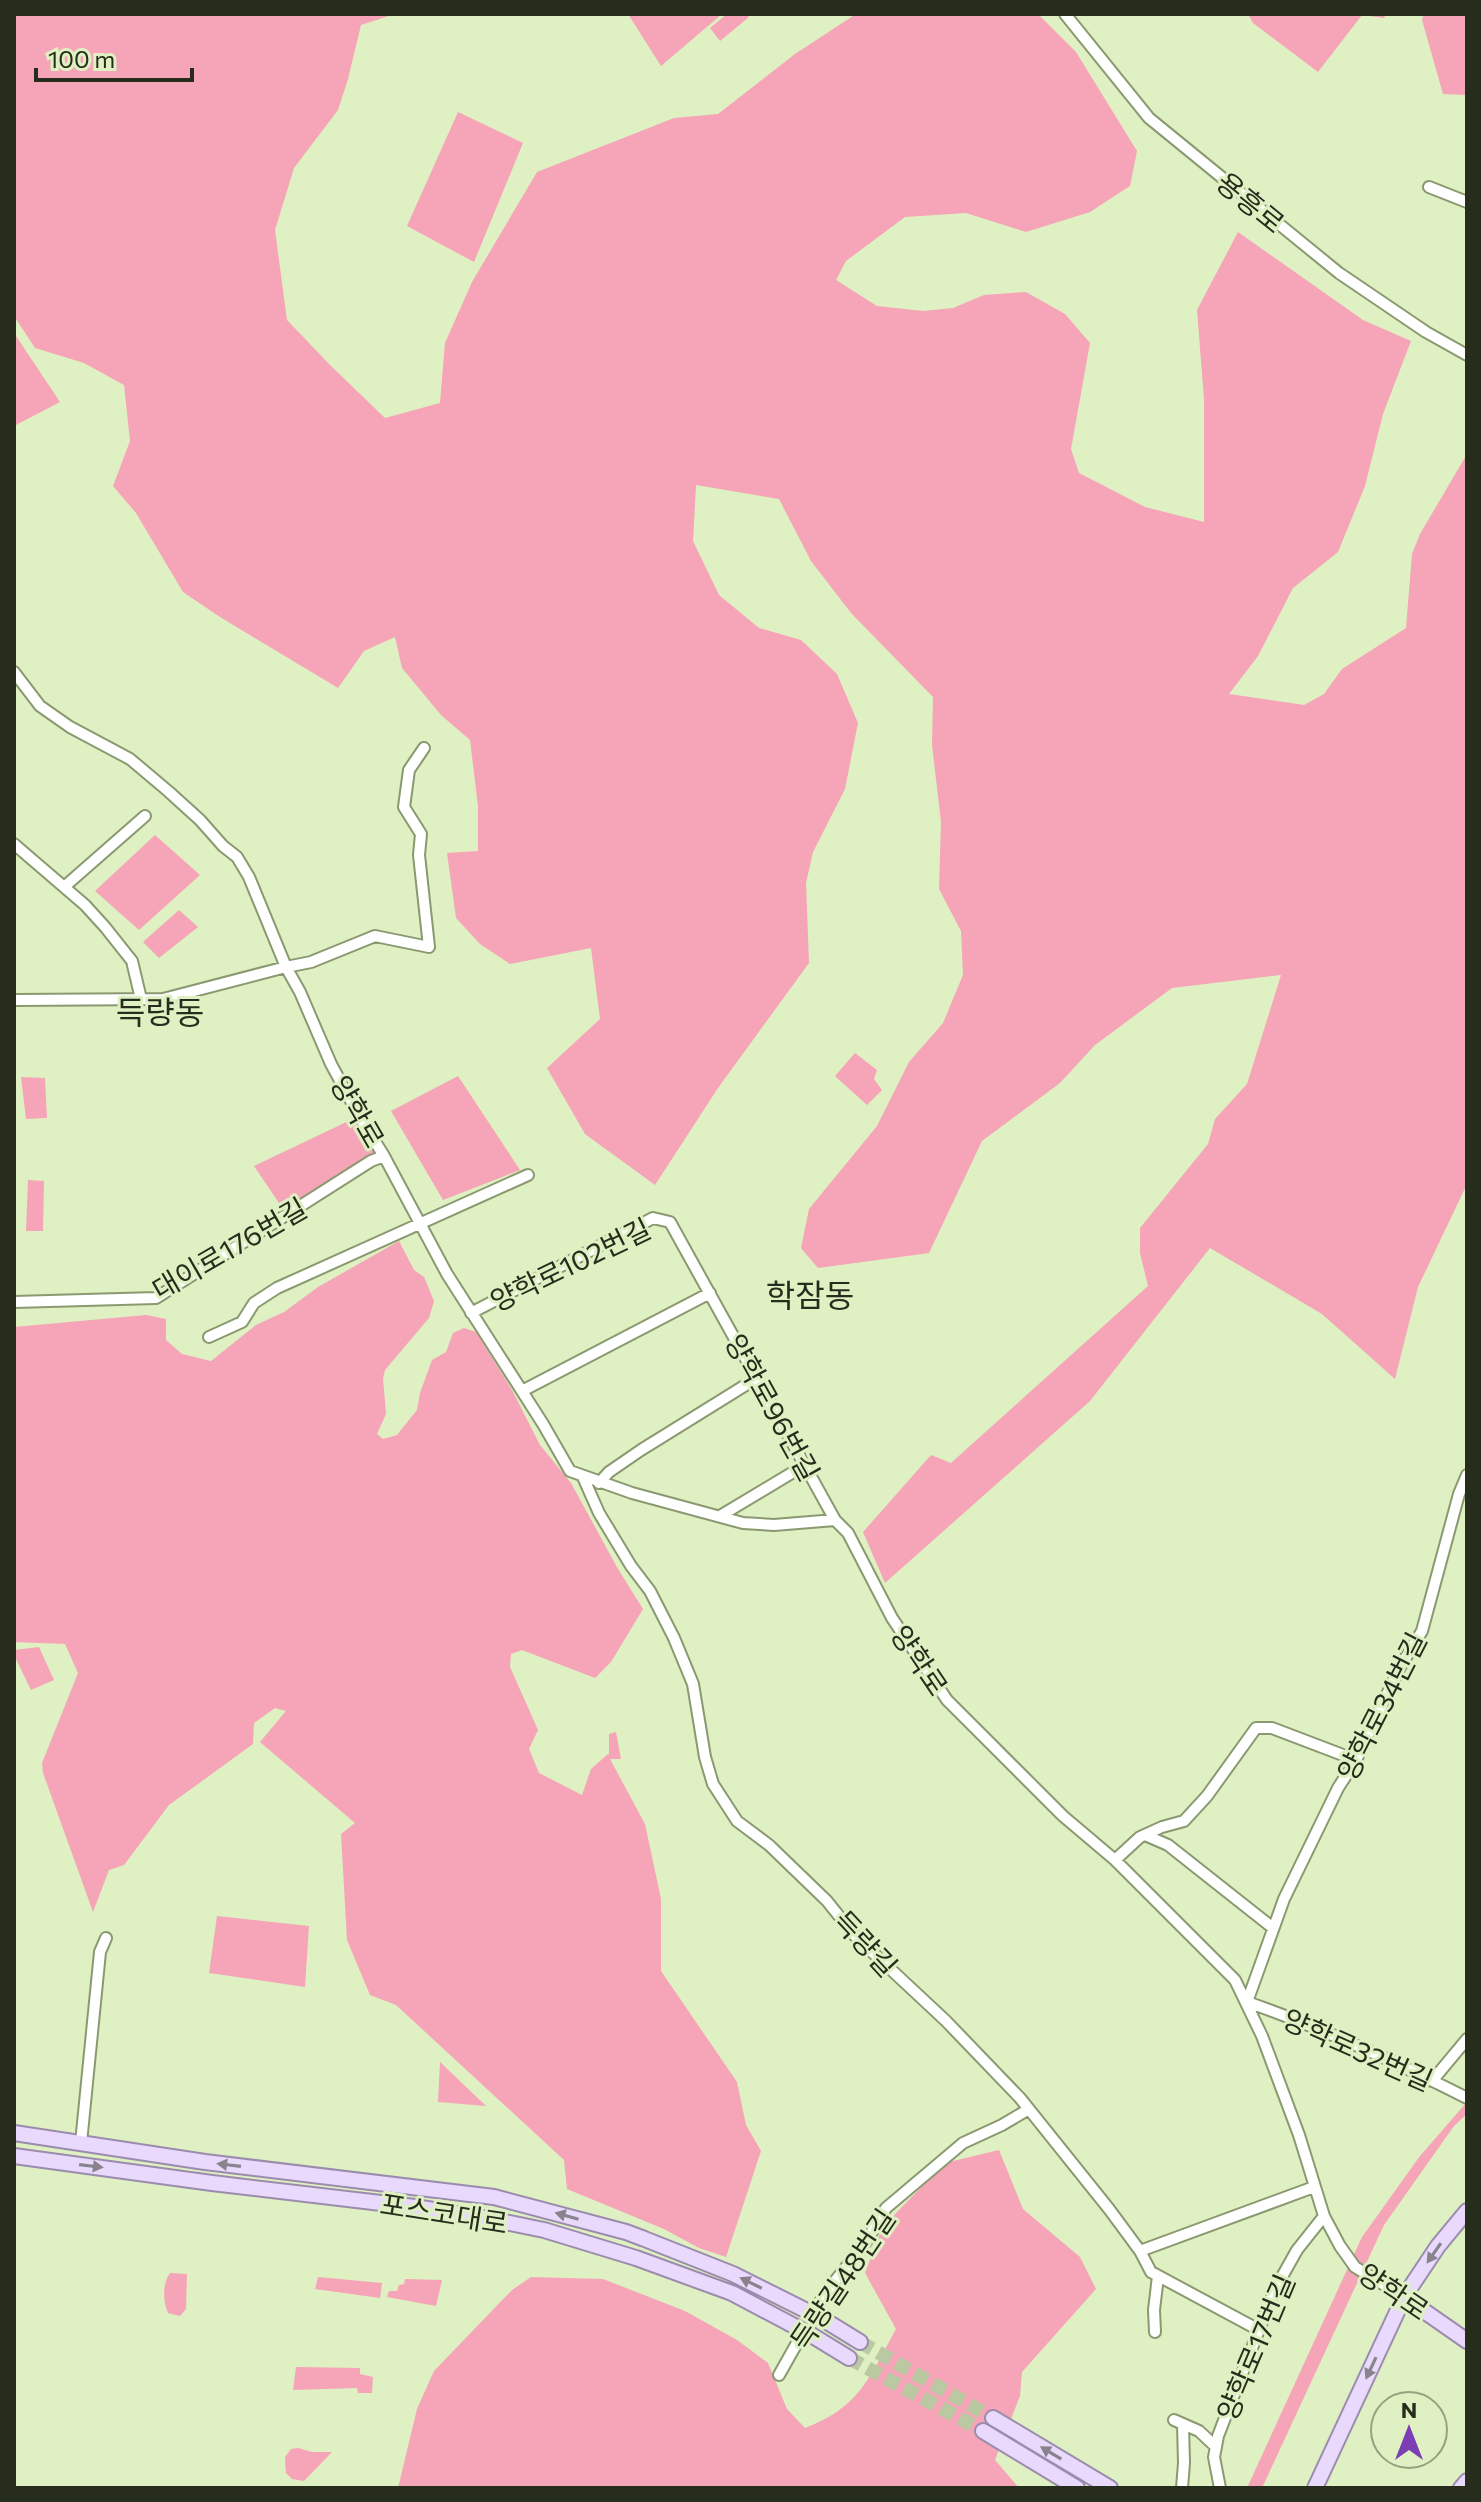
<svg xmlns="http://www.w3.org/2000/svg" width="1481" height="2502" viewBox="0 0 1481 2502" font-family="Commissioner,'Noto Sans KR',sans-serif">
<rect width="100%" height="100%" fill="#dff0c3"/>
<path fill="#f6a4b7" d="M14 14H395L361 25 348 79 338 110 294 168 275 230 287 320 330 365 385 418 440 403 445 343 472 282 537 172 674 118 718 114 795 54 856 14H1038L1076 52 1137 151 1130 186 1090 212 1026 232 966 213 905 217 846 261 836 280 877 306 923 311 953 308 984 295 1026 292 1065 314 1090 343 1071 449 1079 473 1145 507 1204 522V399L1197 310 1238 232 1363 320 1411 341 1383 414 1365 486 1338 552 1293 588 1258 656 1229 694 1304 705 1324 694 1342 669 1406 628 1412 554 1420 534 1467 454V1184L1418 1287 1395 1379 1322 1314 1210 1248 1090 1401 885 1583 863 1532 931 1455 951 1463 1148 1286 1140 1253V1228L1208 1144 1215 1119 1247 1084 1281 975 1172 988 1095 1045 1060 1083 982 1141 929 1253 818 1268 801 1248 809 1209 877 1126 909 1062 943 1023 963 975 961 931 939 889 941 822 932 745 933 697 851 613 811 561 779 499 696 485 693 541 719 595 759 628 801 640 837 674 858 723 845 789 813 852 806 883 809 963 718 1088 655 1185 585 1134 547 1068 600 1019 591 948 510 964 480 944 456 918 447 853 478 851V806L470 740 441 715 402 668 395 637 364 651 338 688 220 617 183 592 136 513 113 486 130 441 124 385 84 363 35 348 14 316Z
M628 14H722L661 66Z
M727 14H746L749 17 720 41 710 28Z
M1248 14H1386L1384 18 1362 15 1318 72 1253 23Z
M1424 14H1467V95L1443 94 1422 20Z
M458 112 523 143 474 262 407 226Z
M14 333 60 402 14 426Z
M155 835 200 875 139 930 95 891Z
M179 910 198 927 159 958 143 942Z
M855 1053 877 1070 874 1079 882 1090 867 1105 835 1076Z
M458 1076 520 1170 443 1200 391 1111Z
M21 1077 45 1078 47 1118 26 1119Z
M359 1116 384 1156 285 1212 254 1166Z
M28 1180 44 1181 43 1231H26Z
M399 1241 414 1270 424 1277 434 1301 429 1318 385 1370 383 1378 386 1414 377 1434 383 1439 397 1435 417 1410 420 1393 432 1360 446 1352 453 1333 464 1328 476 1332 512 1390 540 1445 571 1483 618 1569 643 1609 611 1662 595 1678 522 1650 511 1654 510 1667 538 1730 529 1749 539 1773 582 1795 591 1769 608 1754 609 1755V1734L616 1732 621 1759H610L645 1824 661 1899V1971L737 2082 746 2125 761 2151 726 2257 699 2248 664 2229 567 2189 564 2160 396 2005 370 1995 347 1940 341 1834 355 1823 260 1742 286 1711 275 1708 254 1723 253 1744 169 1805 124 1865 109 1870 93 1912 43 1773 42 1763 78 1673 65 1644 14 1642V1327L146 1315 166 1319V1340L182 1354 211 1361 256 1325 284 1312 318 1287Z
M39 1647 54 1680 31 1690 14 1655V1650Z
M217 1916 309 1926 305 1987 209 1973Z
M440 2062 486 2106 438 2102Z
M1467 2102V2114L1454 2126 1384 2225 1262 2488H1247L1362 2237 1420 2156Z
M999 2150 1023 2209 1080 2257 1096 2289 1022 2372 1020 2396 995 2460 1019 2488H398L417 2409 434 2371 512 2290 531 2277 603 2279 685 2311 737 2340 768 2363 787 2409 805 2428C860 2407 869 2378 896 2329L865 2273 880 2233 896 2213 945 2163Z
M170 2273 187 2274 186 2309 180 2316 168 2313C163 2301 162 2284 170 2273Z
M318 2277 382 2283 380 2298 315 2289Z
M405 2279 442 2280 436 2306 387 2297 389 2291H397L399 2285 404 2284Z
M296 2367 360 2368V2374L373 2377 372 2393H358L357 2388 293 2390Z
M298 2448 312 2452H332L304 2481 292 2479 286 2473 285 2457 291 2449Z"/>
<g fill="none" stroke-linecap="round" stroke-linejoin="round">
<path stroke="#bac9a2" stroke-width="14" stroke-dasharray="14 7" stroke-linecap="butt" d="M860 2342 993 2418
M849 2358 983 2431"/>
<g stroke="#8a9970" stroke-width="14">
<path id="minor" d="M1065 14 1149 118 1339 273 1426 332 1467 355
M1429 187 1467 202
M14 672 40 706 70 727 130 759 168 791 200 820 223 846 237 857 249 877 286 967 300 992 331 1064 359 1116 384 1156 447 1274 543 1424 570 1471 632 1493 743 1523 774 1525 835 1520 848 1533 892 1618 947 1700 1063 1816 1115 1860 1235 1980 1262 2036 1299 2135 1324 2216 1340 2246 1355 2267 1404 2297
M14 844 85 905 105 927 132 961 141 999
M64 887 145 816
M14 1000 163 999 286 967 311 962 375 936 429 947 419 855 421 834 404 807 409 770 424 748
M14 1302 156 1298 371 1161 384 1156
M471 1313 653 1218 670 1222 835 1520
M209 1337 242 1322 254 1303 277 1288 528 1175
M522 1391 710 1293
M583 1477 599 1513 631 1566 650 1591 674 1638 693 1684 705 1757 713 1784 737 1821 769 1845 827 1901 855 1936 946 2021 1020 2098 1109 2209 1140 2251 1151 2272 1259 2330
M599 1483 609 1472 641 1450 757 1378
M720 1516 805 1465
M1145 1835 1168 1845 1273 1928
M1115 1860 1140 1837 1162 1827 1184 1821 1207 1796 1256 1728H1272L1356 1760
M1247 2002 1284 1899 1338 1788 1356 1760 1400 1667 1422 1631 1459 1494 1467 1475
M1247 2002C1322 2028 1396 2062 1467 2098
M1432 2081 1467 2039
M81 2143 100 1952 106 1938
M1140 2251 1314 2187
M1155 2332 1154 2310 1158 2276
M779 2375 824 2295 866 2242 886 2208 963 2143 1002 2125 1029 2109
M1174 2420 1199 2431 1215 2446
M1182 2488 1184 2463 1183 2424
M1220 2488 1214 2457 1218 2436 1274 2291 1297 2250 1324 2216"/>
</g>
<g stroke="#9b8cad" stroke-width="18">
<path id="major" d="M14 2133 205 2162 494 2197 626 2232 642 2238
M14 2156 212 2183 415 2207 495 2220 544 2230 636 2258
M1404 2297 1467 2341
M821 2318 860 2342
M813 2336 849 2358
M993 2418 1110 2488
M983 2431 1077 2488
M1315 2488 1404 2297 1438 2246 1467 2211
M1461 2488 1467 2481"/>
</g>
<use href="#minor" stroke="#fff" stroke-width="10"/>
<use href="#major" stroke="#e8d9fd" stroke-width="14"/>
<g stroke="#9b8cad" stroke-width="18" stroke-linecap="butt">
<path id="major-bridge" d="M642 2238 733 2274 821 2318
M636 2258 732 2293 813 2336"/>
</g>
<use href="#major-bridge" stroke="#e8d9fd" stroke-width="14"/>
</g>
<defs><path id="oneway-solid" d="M-6-.8H1V-3.2L6.5 0L1 3.2V.8H-6Z" transform="scale(2)"/></defs>
<g fill="#88838c">
<use href="#oneway-solid" transform="translate(229 2165) rotate(-173)"/>
<use href="#oneway-solid" transform="translate(91 2166) rotate(7)"/>
<use href="#oneway-solid" transform="translate(567 2216) rotate(-164)"/>
<use href="#oneway-solid" transform="translate(1434 2253) rotate(125)"/>
<use href="#oneway-solid" transform="translate(751 2283) rotate(-154)"/>
<use href="#oneway-solid" transform="translate(1371 2368) rotate(115)"/>
<use href="#oneway-solid" transform="translate(1051 2453) rotate(-149)"/>
</g>
<g text-anchor="middle" dominant-baseline="central" stroke-width="6" stroke-linejoin="round" paint-order="stroke">
<g font-size="28" fill="#272d1c" stroke="#dff0c3">
<text transform="translate(1251 202) rotate(39)">용흥로</text>
<text transform="translate(358 1111) rotate(60)">양학로</text>
<text transform="translate(229 1248) rotate(-30)">대이로176번길</text>
<text transform="translate(570 1264) rotate(-26)">양학로102번길</text>
<text transform="translate(773 1407) rotate(61)">양학로96번길</text>
<text transform="translate(920 1660) rotate(56)">양학로</text>
<text transform="translate(1381 1706) rotate(-63)">양학로34번길</text>
<text transform="translate(866 1943) rotate(47)">득량길</text>
<text transform="translate(1358 2049) rotate(24)">양학로32번길</text>
<text transform="translate(444 2213) rotate(9)">포스코대로</text>
<text transform="translate(842 2279) rotate(-56)">득량길48번길</text>
<text transform="translate(1394 2291) rotate(34)">양학로</text>
<text transform="translate(1255 2347) rotate(-67)">양학로17번길</text>
</g>
<g font-size="32" fill="#272d1c" stroke="#dff0c3">
<text x="160" y="1011">득량동</text>
<text x="810" y="1294">학잠동</text>
</g>
</g>
<rect width="1481" height="2502" fill="none" stroke="#272d1c" stroke-width="32"/>
<g transform="translate(1409 2430)"><circle r="38" fill="#dff0c3" stroke="#95a280" stroke-width="2"/>
<path d="M0-6L14 30L0 20L-14 30Z" fill="#7b3eb4"/>
<text y="-12" font-size="22" font-weight="bold" text-anchor="middle" fill="#272d1c">N</text>
</g>
<path d="M36 68v12h156v-12" fill="none" stroke="#272d1c" stroke-width="4"/>
<text x="48" y="68" font-size="24" fill="#272d1c" stroke="#dff0c3" stroke-width="6" paint-order="stroke">100 m</text>
</svg>
